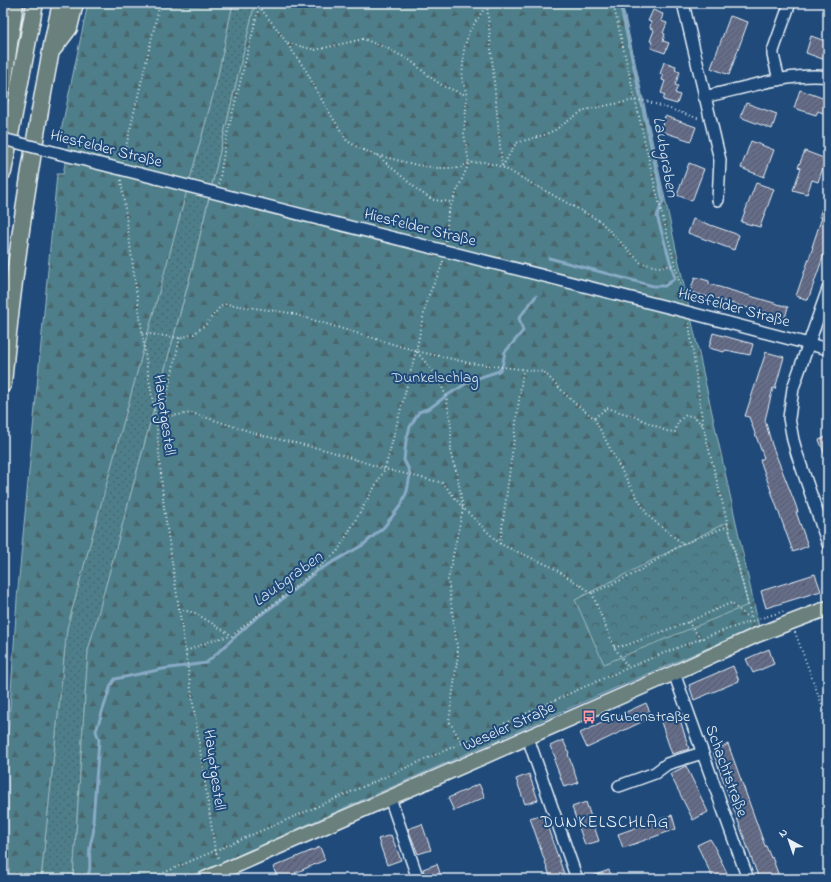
<svg xmlns="http://www.w3.org/2000/svg" width="831" height="882" viewBox="0 0 831 882" font-family="'Indie Flower',sans-serif">
<defs>
<pattern id="grass-dots" width="8" height="8" patternUnits="userSpaceOnUse"><rect width="8" height="8" fill="#4e7e89"/><path d="M2 2h.1M6 6h.1" fill="none" stroke="#4a666d" stroke-width="1.8" stroke-linecap="round"/></pattern>
<pattern id="forest-firs" width="22" height="20" patternUnits="userSpaceOnUse"><rect width="22" height="20" fill="#4e7e89"/><path d="M5 1l3.5 6h-7zM16 11l3.5 6h-7z" fill="#4a666d"/></pattern>
<pattern id="park-crowns" width="20" height="18" patternUnits="userSpaceOnUse"><rect width="20" height="18" fill="#4e7e89"/><path d="M2 6a3 3 0 1 1 6 0M12 15a3 3 0 1 1 6 0" fill="none" stroke="#4a666d"/></pattern>
<pattern id="building-hatch" width="6" height="6" patternUnits="userSpaceOnUse"><rect width="6" height="6" fill="#656d89"/><path d="M-1 1l2-2M0 6l6-6M5 7l2-2" fill="none" stroke="#545966"/></pattern>
</defs>
<rect width="100%" height="100%" fill="#1f4a7a"/>
<filter id="ink" filterUnits="userSpaceOnUse"><feTurbulence type="fractalNoise" baseFrequency=".025" numOctaves="2"/><feDisplacementMap in="SourceGraphic" scale="8" xChannelSelector="R" yChannelSelector="G"/><feConvolveMatrix kernelMatrix="1 2 1 2 8 2 1 2 1" color-interpolation-filters="sRGB"/></filter>
<g filter="url(#ink)">
<path fill="url(#grass-dots)" stroke="#9bb8c0" d="M233 3H255L192 269 88 651 73 879H41L67 628 216 84Z"/>
<path fill="url(#forest-firs)" stroke="#9bb8c0" d="M88 3H233L216 84 67 628 41 879H9L8 737 17 599 57 174H63L70 138 60 136Z
M255 3H622L759 627 708 648 565 710 185 879H73L88 651 192 270Z"/>
<path fill="url(#park-crowns)" stroke="#9bb8c0" d="M727 522 748 605 604 664 575 600Z"/>
<g fill="none" stroke-linecap="round" stroke-linejoin="round">
<path stroke="#88aac6" stroke-width="3" d="M549 258 653 286H665L675 278 657 216 663 201 620 3
M54 879H60
M86 879C93 869 88 858 90 847 91 836 96 833 93 821L99 740 96 731 111 685 115 679 163 669 206 663 255 619 280 601 317 571 363 545 384 527 401 505 407 491 410 475 409 470 404 460 406 441 410 427 419 412 430 408 446 396 472 380 499 371 502 367 505 352 523 331 519 318 536 296"/>
</g>
<path fill="url(#building-hatch)" stroke="#e8f1f8" d="M653 10 663 14 661 21 667 23 663 33 665 34 663 41 669 43 665 53 651 48 652 42 650 41 654 30 650 28 651 22 648 21Z
M730 16 748 22 729 75 711 68Z
M811 36 828 42V61L806 53Z
M664 62 676 66 675 70 680 72 675 85 678 86 675 93 680 95 677 104 663 100 665 95 661 93 665 81 662 80 663 76 660 74Z
M800 90 828 100V115L818 111 816 115 794 108Z
M746 103 777 114 772 129 740 117Z
M665 116 696 127 691 141 660 131Z
M751 141 774 150 764 177 741 168Z
M805 151 826 159 818 182 812 180 807 194 793 190 801 168 798 167Z
M689 163 704 169 692 201 677 195Z
M756 183 774 189 760 227 741 222Z
M827 195 828 243 808 300 796 296 813 247H812L822 217H819Z
M693 219 739 235 734 250 688 233Z
M695 277 709 281V284L788 307 785 318 690 292Z
M713 333 753 344 750 355 725 350 724 352 709 348Z
M766 352 784 357 775 389 773 388 765 420 772 445 795 503 798 512H796L808 546 793 552 760 460 764 458 749 417 745 416Z
M828 436V462L819 440Z
M815 574 821 591 766 608 761 591Z
M769 649 774 664 753 673 746 659Z
M733 666 739 681 694 700 689 685Z
M646 703 652 717 587 748 580 733Z
M679 716 689 749 672 754 661 722Z
M563 740 569 753 568 754 578 783 564 787 554 760 556 759 550 746Z
M728 744 765 846H766L771 858 772 857 780 879H759L713 752Z
M686 766 708 812 693 820 670 774Z
M529 774 538 800 525 804 516 779Z
M479 784 485 797 454 811 448 798Z
M586 802 599 841 585 845 572 807Z
M543 814 552 840 566 879H551L530 818Z
M672 815 676 829 623 848 618 834Z
M422 824 431 850 418 854 408 829Z
M391 835 401 860 387 865 378 839Z
M710 839 712 842 730 879H714L711 874 697 845Z
M320 847 325 860 295 873 298 879H278L273 867Z
M437 864 442 879H426L423 869Z
M609 870 612 879H587V878Z"/>
<g fill="none" stroke-linecap="round" stroke-linejoin="round">
<g stroke="#e8f1f8" stroke-width="14">
<path id="minor" d="M683 3 720 160 718 200
M779 80 773 55V51L790 3
M704 97C741 89 791 72 828 77
M61 154 687 312 828 349
M828 289 793 388 789 418 793 440 797 454 828 544
M674 673 748 879
M528 738 577 879
M619 786 655 773 667 764 702 753
M390 798 418 879"/>
</g>
<g stroke="#e8f1f8" stroke-width="17">
<path id="major" d="M205 879 674 673 757 635 828 608"/>
</g>
<g stroke="#e8f1f8" stroke-width="19">
<path id="highway" d="M53 49 69 28 75 3
M3 85 15 3
M3 172 35 3
M3 384C10 304 21 225 34 146 42 98 50 51 61 3"/>
</g>
<path stroke="#e8f1f8" stroke-width="2" stroke-dasharray="1 3" stroke-linecap="butt" d="M256 3 277 29 307 72 317 92 347 141 361 149 376 155 417 165 438 168H459L469 163 484 162 502 167 516 143 544 135 555 130 584 110 635 100 646 101 700 119
M613 3 654 182 684 301
M487 5 502 167 600 221 641 263 658 267 676 265
M288 43 315 50 363 39 387 48 411 61 430 77 443 86 466 95
M377 155 419 191 433 200 452 202
M123 159 160 3
M121 180 147 367 156 419 164 508 215 850 219 860
M219 184 226 139 259 7
M446 241 448 212 469 163 464 133 467 95 462 79 464 49 469 32 487 4
M443 261 441 268 427 299 416 351 437 376 446 396 451 426V456L457 473 463 508 448 580 458 654 449 721 462 743
M689 323 703 426 752 620
M142 333 180 338 194 334 206 324 220 307 226 304 290 313 416 351 470 363 544 372 571 400 594 418 607 408 636 417 666 431 675 432 678 422 686 415 695 417 702 425
M162 417 180 338
M156 419 162 417 192 413 264 436 326 450 385 469 443 483 463 508 500 544 552 567 592 593 632 575 683 544 648 516 624 475 594 418
M500 544 523 370
M683 544 728 526
M592 593 614 647 628 667
M179 609 195 613 231 635
M688 622 701 639
M795 632 828 721
M614 647 627 645 688 622 731 603 751 620
M186 651 216 639 232 636 254 618 279 600 337 552 385 469 416 351
M149 879C254 834 359 789 464 742 569 694 673 643 785 611"/>
<use href="#minor" stroke="#1f4a7a" stroke-width="11"/>
<use href="#major" stroke="#6a807d" stroke-width="14"/>
<use href="#highway" stroke="#6a807d" stroke-width="16"/>
<g stroke="#e8f1f8" stroke-width="14" stroke-linecap="butt">
<path id="minor-bridge" d="M3 139 61 154"/>
</g>
<use href="#minor-bridge" stroke="#1f4a7a" stroke-width="11"/>
</g>
</g>
<defs>
<g id="bus-bare" transform="scale(1.08)"><path d="M-5-6H5V4H4V6H2V4H-2V6H-4V4H-5ZM-3.5-4V0h7V-4ZM-3.5 1.2v1.5H-2V1.2ZM2 1.2v1.5H3.5V1.2Z" fill="#ff9aa2" stroke="#1f4a7a" stroke-width="2.5" paint-order="stroke"/></g>
</defs>
<g fill-rule="evenodd">
<use href="#bus-bare" x="589" y="717"/>
</g>
<g text-anchor="middle" dominant-baseline="central" stroke-width="4" stroke-linejoin="round" paint-order="stroke">
<g font-size="16" fill="#e8f1f8" stroke="#1f4a7a">
<text transform="translate(106 149) rotate(14)">Hiesfelder Straße</text>
<text transform="translate(420 228) rotate(14)">Hiesfelder Straße</text>
<text transform="translate(734 308) rotate(15)">Hiesfelder Straße</text>
<text transform="translate(164 415) rotate(82)">Hauptgestell</text>
<text transform="translate(509 727) rotate(-24)">Weseler Straße</text>
<text transform="translate(214 770) rotate(82)">Hauptgestell</text>
<text transform="translate(726 771) rotate(70)">Schachtstraße</text>
</g>
<g font-size="16" fill="#d1e0e7" stroke="#1f4a7a">
<text x="435" y="378">Dunkelschlag</text>
</g>
<g font-size="16" fill="#e8f1f8" stroke="#1f4a7a" text-anchor="start">
<text x="600" y="717">Grubenstraße</text>
</g>
<g font-size="17" font-style="italic" fill="#d0dfec" stroke="#1f4a7a">
<text transform="translate(665 157) rotate(80)">Laubgraben</text>
<text transform="translate(288 579) rotate(-36)">Laubgraben</text>
</g>
<g font-size="17" letter-spacing="1" fill="#e8f1f8" stroke="#1f4a7a">
<text x="605" y="822">DUNKELSCHLAG</text>
</g>
</g>
<rect width="831" height="882" fill="none" stroke="#1f4a7a" stroke-width="16"/>
<rect x="8" y="8" width="815" height="866" fill="none" stroke="#e8f1f8" stroke-width="1.5" filter="url(#ink)"/>
<g transform="translate(789 840) rotate(320)" stroke="#1f4a7a" stroke-width="3" paint-order="stroke">
<path d="M0-3L7 15L0 10L-7 15Z" fill="#e8f1f8"/>
<text y="-6" font-size="11" font-weight="bold" text-anchor="middle" fill="#e8f1f8">N</text>
</g>
</svg>
